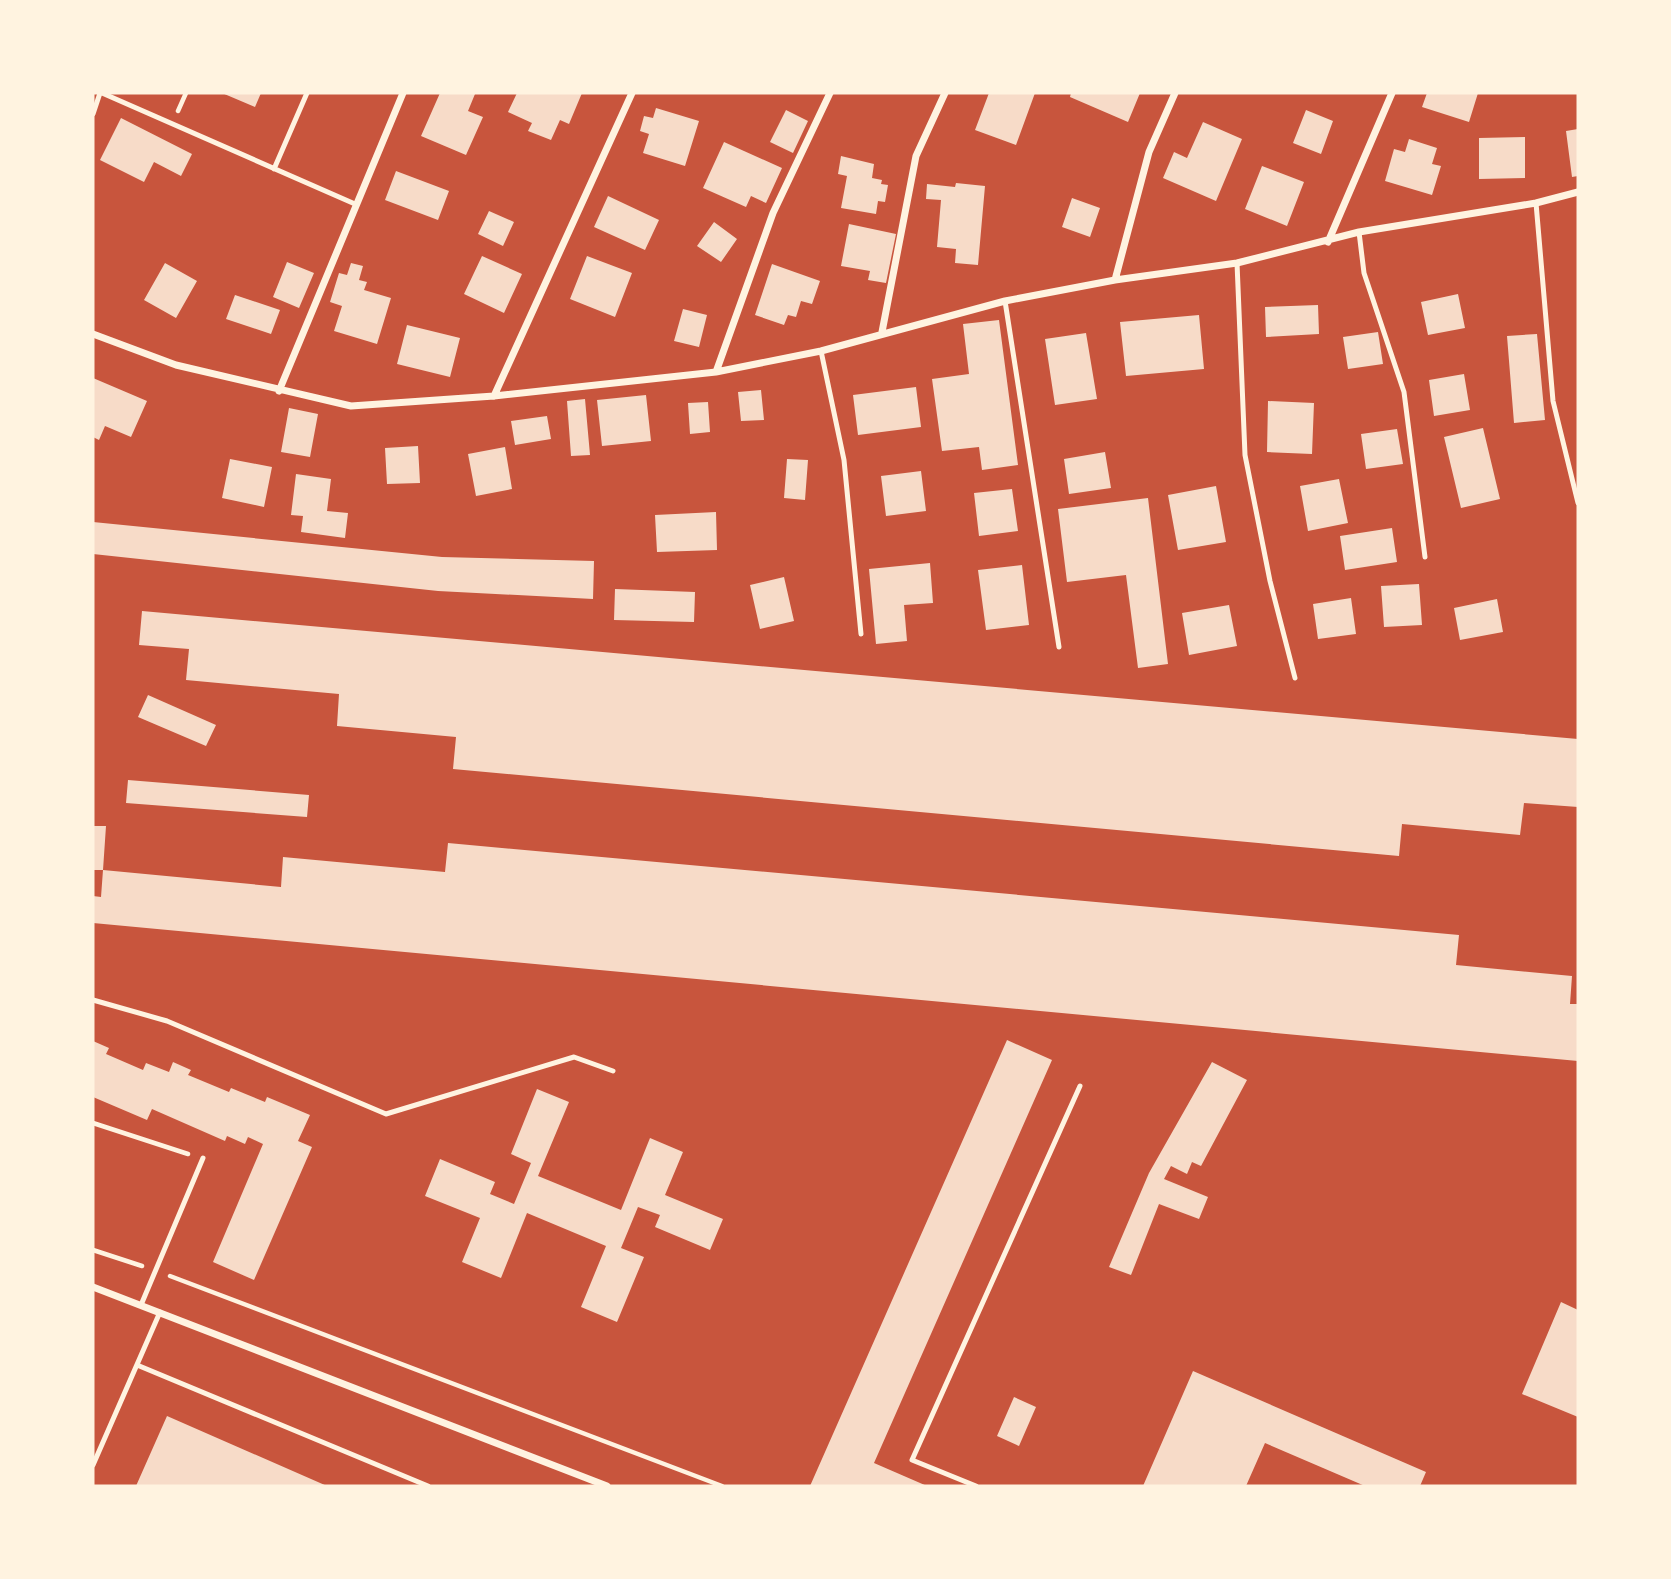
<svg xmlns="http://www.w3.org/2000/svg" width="1671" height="1579" viewBox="0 0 1671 1579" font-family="'Alegreya Sans',sans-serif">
<rect width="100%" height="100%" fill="#c8553d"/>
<path fill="#f7dbc8" d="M222 93H261L255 107Z
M440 93 475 94 468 111 483 117 466 155 421 136Z
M517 93H582L569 124 560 120 551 140 528 131 532 123 508 112Z
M989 93H1035L1016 145 975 130Z
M1071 93H1140L1128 122 1070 97Z
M1427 93H1478L1469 122 1422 107Z
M656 108 699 121 685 166 643 153 649 134 640 131 644 116 653 118Z
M786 110 808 121 793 153 770 142Z
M1306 110 1333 121 1321 154 1293 143Z
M121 118 192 154 181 176 154 162 144 182 100 160Z
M1203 122 1242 139 1216 201 1163 178 1174 152 1187 158Z
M1578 129V176L1572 177 1566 131Z
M1525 137V178L1479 179V138Z
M1409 139 1437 148 1432 164 1441 166 1432 195 1385 181 1394 149 1405 152Z
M724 142 782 168 766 203 751 196 746 207 703 188Z
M841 156 874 164 872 178 882 180 881 184 888 185 885 202 878 201 876 214 841 208 847 176 838 174Z
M1262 166 1304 182 1287 226 1245 209Z
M396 171 449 191 438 220 385 200Z
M956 183 985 186 978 265 955 263 956 249 937 247 941 200 926 199 927 184 955 187Z
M608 196 659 220 645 250 594 227Z
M1072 198 1100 208 1090 237 1062 227Z
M489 211 514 222 503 246 478 234Z
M714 222 737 239 721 262 697 246Z
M849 224 896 234 886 283 868 280 870 271 841 266Z
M482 256 522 274 504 313 464 294Z
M587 256 632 273 615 317 570 299Z
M287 262 314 273 299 308 273 297Z
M165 263 197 281 176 318 144 300Z
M351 263 363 266 359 280 367 282 364 290 391 298 377 344 334 331 342 306 330 302 339 273 347 275Z
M772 264 820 281 812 304 801 301 796 317 788 315 784 325 755 315Z
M1458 294 1465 328 1428 335 1421 302Z
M235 295 280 310 271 334 226 319Z
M1318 305 1319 334 1266 337 1265 307Z
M683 309 707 315 699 347 674 341Z
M1199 315 1204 369 1126 376 1120 322Z
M999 320 1018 465 982 470 979 447 942 451 932 379 969 374 963 324Z
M407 325 460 338 450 377 397 364Z
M1378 332 1383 364 1348 369 1343 337Z
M1086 333 1097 399 1055 405 1045 339Z
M1537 334 1545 420 1514 423 1507 336Z
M1464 374 1470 410 1434 416 1429 380Z
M93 378 147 401 131 437 105 426 99 440 93 437Z
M916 387 921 427 858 435 853 395Z
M761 390 764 420 741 421 738 392Z
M646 395 651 441 602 446 597 400Z
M585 399 590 455 571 456 567 401Z
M1268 401 1314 403 1312 454 1267 452Z
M708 402 710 432 690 434 688 403Z
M289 408 318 414 310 457 281 452Z
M547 416 551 439 515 445 511 421Z
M1483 428 1500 499 1461 508 1444 437Z
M1397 429 1403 464 1366 469 1361 434Z
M418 446 420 483 387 484 385 448Z
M505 447 512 489 476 496 468 454Z
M1105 452 1111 488 1069 494 1064 459Z
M230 459 272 467 264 507 222 498Z
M787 459 808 460 805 500 784 498Z
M921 471 926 511 886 516 881 476Z
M296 474 331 479 327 511 348 513 345 538 301 532 303 516 291 515Z
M1339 479 1348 523 1308 531 1300 486Z
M1216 486 1226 542 1178 550 1168 495Z
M1012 489 1018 531 979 536 974 493Z
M1148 498 1168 664 1138 668 1126 575 1067 582 1058 509Z
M716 512 717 550 657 552 655 515Z
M93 522 442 557 594 561 593 599 438 591 93 554Z
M1392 528 1397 562 1345 570 1340 536Z
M930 563 933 603 904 605 907 641 876 644 869 569Z
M1022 565 1029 625 986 630 978 570Z
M784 577 794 621 760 629 750 585Z
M1419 584 1422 625 1384 627 1381 586Z
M615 589 695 592 694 622 614 620Z
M1351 598 1356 634 1318 639 1313 604Z
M1497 599 1503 632 1460 640 1454 608Z
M1229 605 1237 646 1189 655 1182 613Z
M142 611 1578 739V807L1524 803 1520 835 1402 824 1399 856 453 769 456 737 337 726 339 694 186 680 189 649 139 645Z
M148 695 216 725 206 746 138 717Z
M128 780 309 795 307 817 126 803Z
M93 826H106L103 870 281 887 283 857 445 872 448 843 1459 935 1456 965 1572 976 1570 1004H1578V1061L93 923V896L101 897 103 870H93Z
M1007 1040 1052 1060 874 1463 927 1486H810Z
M93 1041 109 1048 106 1054 143 1070 146 1063 169 1072 173 1062 191 1070 188 1075 229 1092 231 1088 265 1102 267 1097 310 1115 298 1141 312 1147 254 1280 213 1262 263 1144 248 1137 245 1144 227 1136 225 1141 152 1109 147 1120 93 1097Z
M1212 1062 1247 1080 1201 1166 1192 1162 1187 1174 1171 1166 1164 1179 1208 1197 1199 1219 1159 1204 1131 1275 1109 1267 1149 1173Z
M537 1089 569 1102 538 1176 621 1210 650 1138 683 1152 665 1195 723 1219 710 1250 655 1227 660 1215 638 1207 621 1248 644 1257 617 1322 581 1307 606 1246 527 1213 501 1278 462 1262 480 1218 425 1196 440 1159 495 1182 490 1194 514 1204 531 1163 511 1154Z
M1561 1302 1578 1310V1417L1522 1394Z
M1193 1371 1426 1472 1420 1486H1365L1265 1443 1246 1486H1143Z
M1014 1397 1036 1407 1019 1446 997 1436Z
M167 1416 327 1486H136Z"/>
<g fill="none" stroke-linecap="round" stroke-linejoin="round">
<path stroke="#fff3e0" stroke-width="4.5" d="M178 111 186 93
M93 1123 188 1154
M93 1250 142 1266
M170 1276 722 1486"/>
<path stroke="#fff3e0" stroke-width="5" d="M102 93 355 204
M93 114 100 93
M274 169 307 93
M1536 203 1553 401 1578 503
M1359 232 1364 273 1404 392 1425 557
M1237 263 1245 455 1270 581 1295 678
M1005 301 1059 647
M821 351 844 460 861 634
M93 1000 167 1021 386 1114 574 1057 613 1071
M141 1305 203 1158
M137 1365 428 1486
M93 1465 160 1312
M976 1486 912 1460 1080 1086"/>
<path stroke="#fff3e0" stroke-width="7" d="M1328 242 1392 93
M1115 280 1149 152 1175 93
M882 332 916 156 945 93
M93 334 176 365 351 406 494 396 716 372 821 351 1005 301 1115 280 1237 263 1359 232 1536 203 1578 192
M716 372 773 213 830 93
M279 391 403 93
M494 396 632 93
M93 1287 607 1486"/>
</g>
<rect width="1671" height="1579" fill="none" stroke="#fff3e0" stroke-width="189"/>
</svg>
